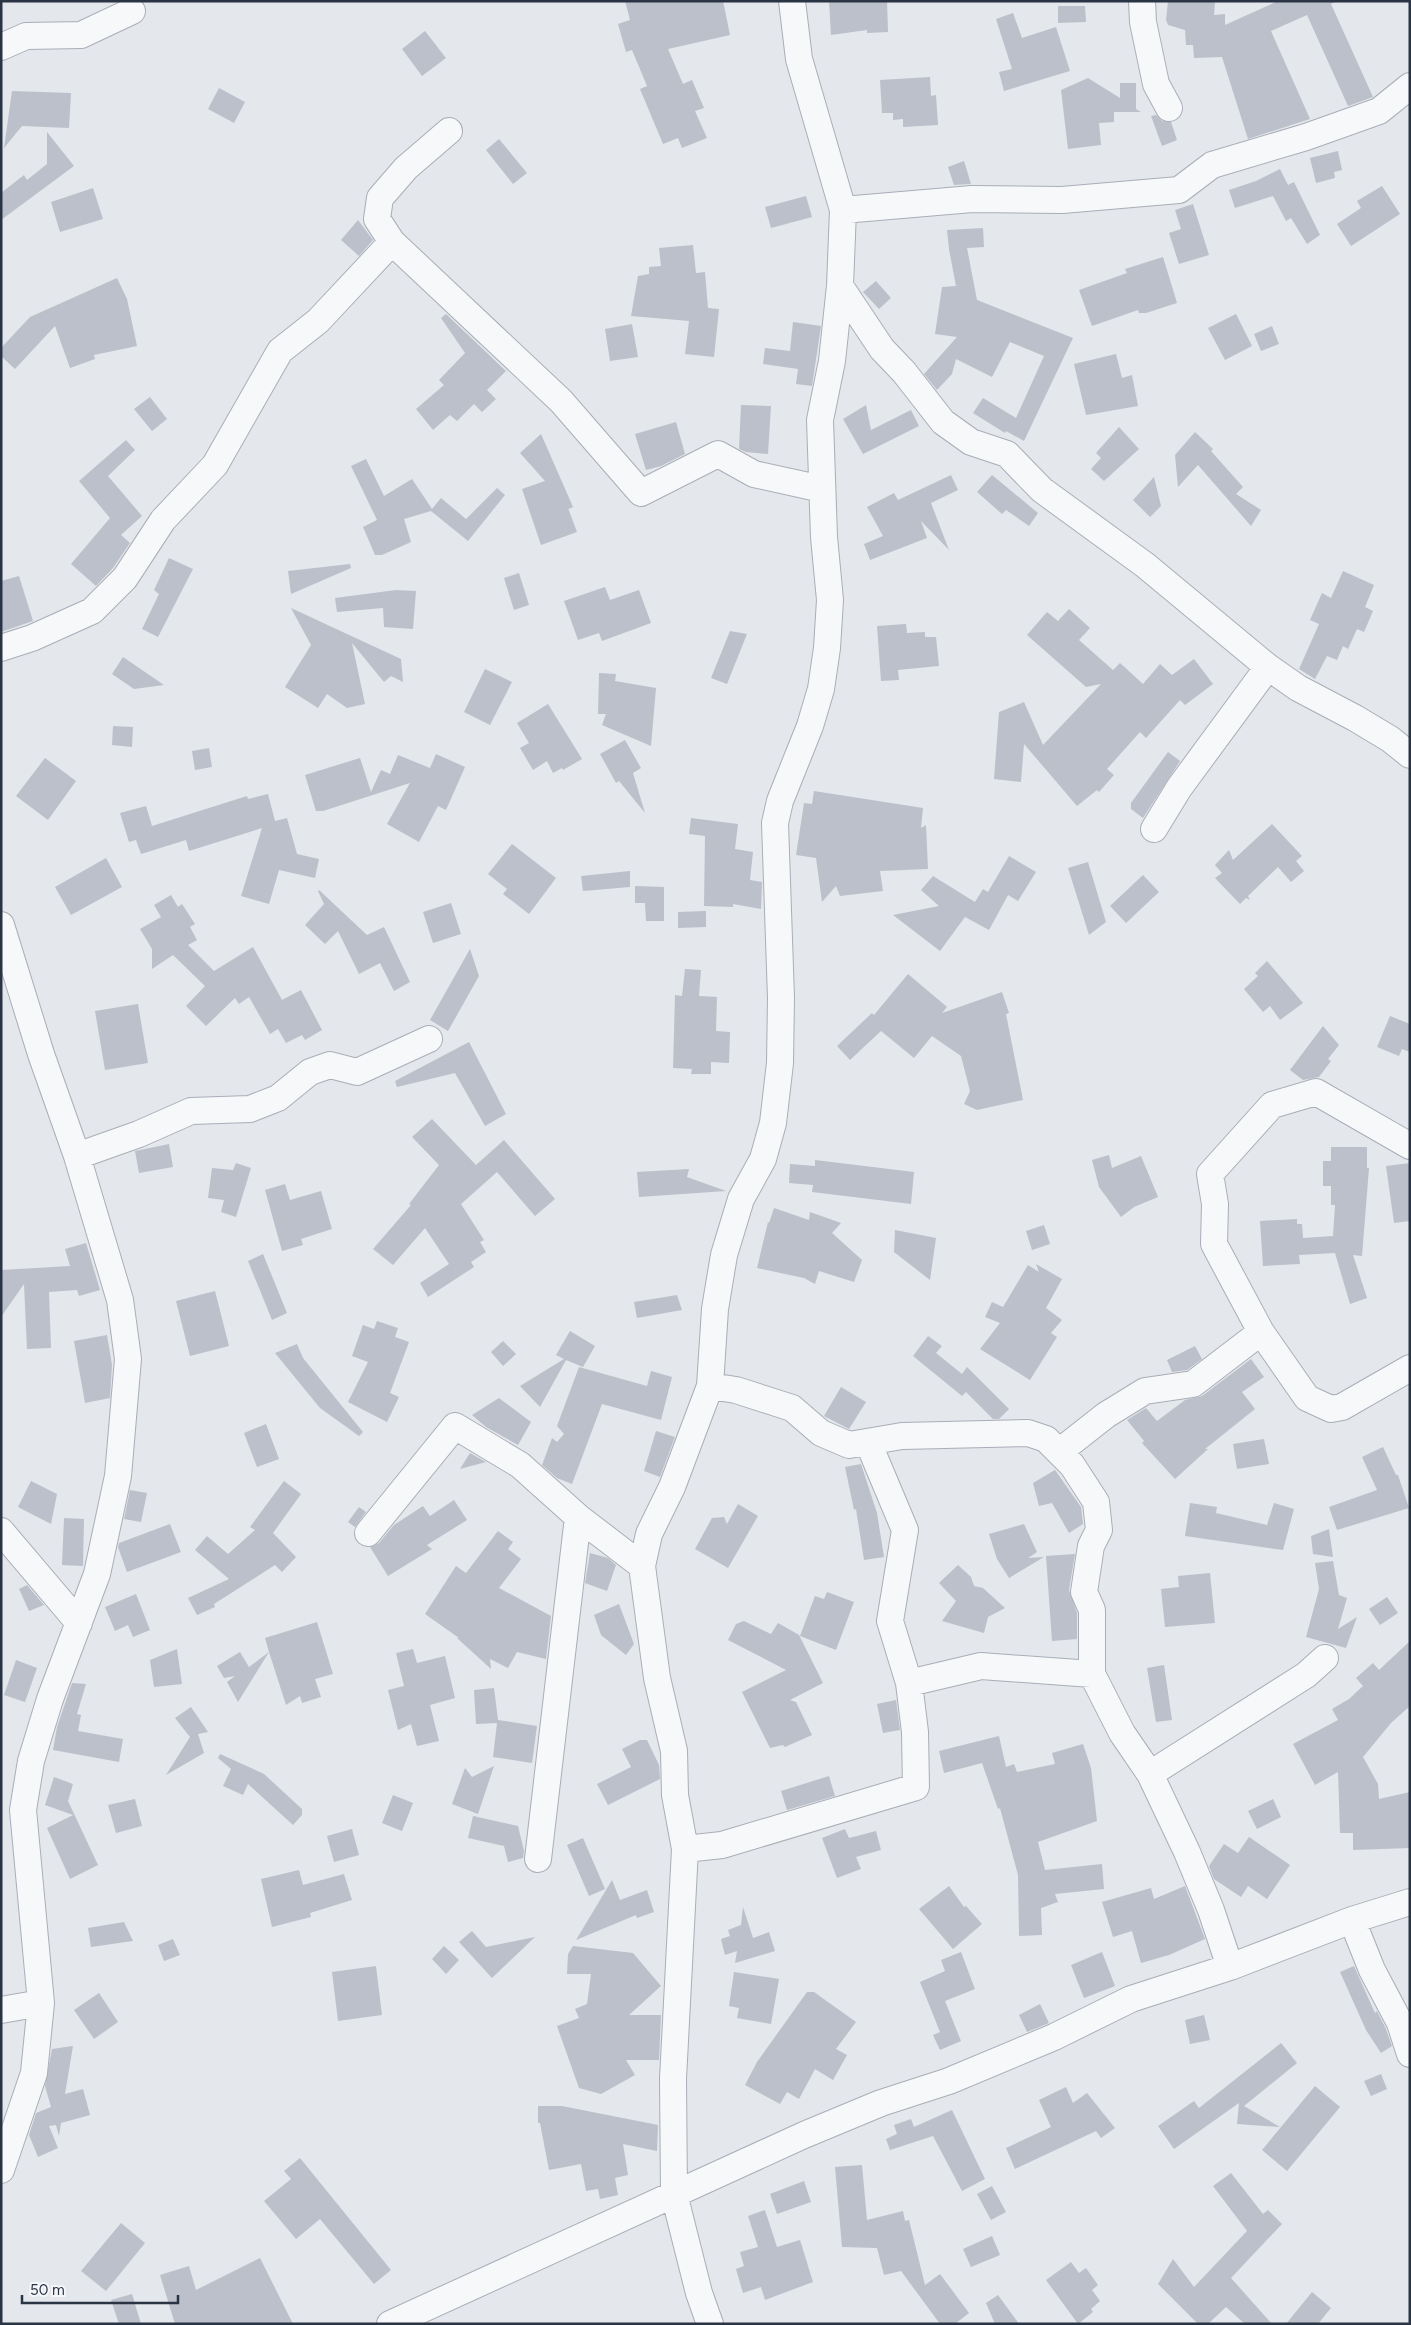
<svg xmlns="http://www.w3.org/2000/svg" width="1411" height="2325" viewBox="0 0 1411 2325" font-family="Figtree,sans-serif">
<rect width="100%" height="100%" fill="#e4e7ec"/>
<path fill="#bbc0ca" d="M625 1H723L730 35 668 49 683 84 692 80 704 108 695 111 707 138 682 148 678 138 663 144 640 89 647 86 632 50 626 52 618 24 630 20Z
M829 1H887L888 32 867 33V30L831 35Z
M1168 1H1215L1214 15 1225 14V25L1278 1H1337L1331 4 1373 97 1348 106 1307 15 1271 31 1310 119 1248 139 1222 57 1194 58 1193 45H1186L1185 30 1168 25 1166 20Z
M1058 6H1085L1086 22 1058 23Z
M1013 13 1022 38 1056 27 1070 71 1004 91 999 72 1012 69 996 19Z
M425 31 446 58 422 76 402 49Z
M930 77 931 96 936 95 938 125 903 127V119L893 120V113H882L880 80Z
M1088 78 1120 98V83H1136V109L1141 112H1114V122L1099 123 1101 145 1068 149 1061 90Z
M219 88 245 102 234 123 208 109Z
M12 91 71 93 69 128 22 126 4 148Z
M1156 115 1162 121 1171 122 1177 140 1162 146 1151 116Z
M47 132 74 166 1 220V193L24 175 27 180 47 164Z
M499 139 527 173 513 184 486 150Z
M1338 151 1342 170 1334 172 1335 178 1316 183 1310 158Z
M964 161 971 184 954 185 948 167Z
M1280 169 1288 185 1294 182 1320 235 1307 244 1291 218 1286 221 1273 196 1235 208 1229 190 1256 181Z
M1382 186 1400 214 1351 246 1337 224 1361 208 1357 201Z
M93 188 103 219 60 232 51 202Z
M806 196 812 217 771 228 765 207Z
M1193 204 1209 255 1179 264 1169 233 1181 229 1175 210Z
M358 220 373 240 359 256 341 240Z
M983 228 984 247 967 248 977 300 1073 338 1024 441 1006 431 1005 433 973 413 983 398 1016 418 1044 356 1010 342 992 377 956 359 952 374 937 390 924 374 957 337 935 334 942 287 956 286 949 249 947 230Z
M693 245 696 273 705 272 708 308 719 309 714 357 685 354 689 321 631 316 638 276 649 274V267L661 266 659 248Z
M1163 257 1177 303 1146 313H1139L1138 310 1092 326 1079 290 1127 273 1125 269Z
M117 278 127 299 137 346 94 355 95 359 70 368 55 326 15 369 1 356V348L30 317Z
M876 281 891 298 879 309 863 292Z
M446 314 506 371 487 390 496 399 482 412 474 404 457 421 450 415 433 430 416 409 444 385 439 380 465 353 441 318Z
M1236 314 1252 346 1225 360 1208 328Z
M793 322 821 326 812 386 796 384 798 369 763 364 765 348 790 351Z
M632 324 638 357 610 361 605 329Z
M1272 326 1279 344 1261 351 1254 334Z
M1116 354 1122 378 1132 375 1138 406 1086 415 1074 364Z
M150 397 167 419 152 431 134 409Z
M741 405 771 406 768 454 746 452 739 449Z
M866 405 871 430 911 410 919 426 863 454 843 419Z
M676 422 685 454 661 466 646 470 635 434Z
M1119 427 1139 449 1104 481 1091 469 1101 458 1096 453Z
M1195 432 1213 449 1211 451 1243 487 1236 494 1261 510 1251 526 1198 465 1178 487 1175 455Z
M541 434 573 507 569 509 568 508 577 532 541 545 522 489 545 481 520 453Z
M126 440 135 450 108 476 142 516 121 535 130 543 113 568 96 586 71 564 110 518 79 481Z
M366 459 384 496 412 479 432 509 441 498 466 519 497 488 505 495 468 541 431 511 404 519 411 542 382 555H375L363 527 377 520 351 466Z
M951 475 958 490 931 503 949 550 921 521 927 538 870 560 864 544 883 536 867 507 894 493 898 500Z
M992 475 1038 513 1029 526 1006 510 1002 514 977 492Z
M1154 477 1161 506 1150 517 1133 500Z
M169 558 193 569 158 637 142 629 159 594 154 590Z
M350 564 351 568 291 594 288 571Z
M1343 571 1374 585 1365 607 1373 611 1364 632 1357 629 1348 649 1343 646 1337 660 1327 656 1315 679 1299 669 1319 624 1310 620 1322 593 1331 598Z
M519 573 529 605 514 610 504 578Z
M19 576 33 621 1 632V581Z
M605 587 610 600 639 590 651 623 602 641 599 633 578 640 564 601Z
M396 590 416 591 413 629 384 627 383 608 337 612 335 598Z
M291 608 401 659 403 682 391 676 384 682 352 643 365 704 347 708 327 694 318 708 285 687 311 645Z
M1069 609 1090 628 1079 640 1113 670 1120 663 1143 684 1160 664 1172 675 1194 659 1213 684 1185 705 1180 700 1146 738 1140 732 1107 769 1114 775 1099 792 1097 790 1077 806 1024 744 1021 782 994 779 999 712 1024 702 1043 745 1101 684 1086 687 1027 635 1047 612 1058 621Z
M906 624 907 633 925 632V637H936L939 666 898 670 899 680 881 681 877 626Z
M730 631 747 634 727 684 711 678Z
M123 657 164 685 134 689 112 674Z
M485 669 512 682 490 725 464 712Z
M599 673 616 674 615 681 656 688 651 746 602 725 606 714H598Z
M548 704 582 759 563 770 562 768 553 773 547 761 533 770 520 748 529 743 517 723Z
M113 726 133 727 132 747 112 745Z
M625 740 641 768 633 773 645 813 619 781 616 783 600 754Z
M209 748 212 767 195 770 192 751Z
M1168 752 1180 761 1143 818 1131 809V803Z
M436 754 465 767 446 810 438 806 419 842 387 824 410 783 323 811H316L305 775 360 758 371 792 381 770 390 774 398 755 430 768Z
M45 758 76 781 48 820 16 796Z
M814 791 923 808 921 828 926 825 928 869 880 871 883 891 840 896 836 886 822 902 816 858 796 855 804 803 812 804Z
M268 794 275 821 287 818 297 854 319 859 315 878 279 870 269 904 241 896 262 828 189 851 186 840 141 854 136 840 129 842 120 813 146 806 152 826 247 796 248 799Z
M691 818 738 824 735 849 753 852 750 880 762 882 761 909 733 904V907L704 906 705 836 689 834Z
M1272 824 1302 856 1296 861 1304 871 1291 882 1278 867 1248 896 1250 900 1246 898 1240 904 1215 878 1222 873 1215 865 1229 850 1233 860Z
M512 844 556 878 529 914 503 894 507 889 488 874Z
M1009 856 1036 872 1018 901 1008 895 989 930 965 917 940 951 893 915 939 906 921 890 933 876 975 902 983 889 988 892Z
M106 858 122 887 71 915 55 887Z
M1088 862 1106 922 1089 935 1068 868Z
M630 871V887L583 891 581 876Z
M1143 875 1159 892 1126 923 1110 906Z
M635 886 664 887V921H646L645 903H635Z
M319 890 367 935 384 927 410 982 394 991 380 963 359 974 338 931 325 944 305 925 324 904 318 891Z
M171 895 178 907 182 904 195 924 190 927 197 940 188 945 214 971 253 947 282 1000 301 990 322 1030 305 1040 302 1035 286 1043 278 1029 270 1034 249 997 239 1004 235 998 206 1026 186 1006 205 986 173 955 152 969V949L140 929 161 917 154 905Z
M451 903 461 934 433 943 423 912Z
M706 911V927L678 928V912Z
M470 949 479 976 448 1031 430 1020Z
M1267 961 1303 1003 1280 1020 1270 1006 1263 1012 1244 989 1258 976 1255 973Z
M685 969 701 970 699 996 717 997 716 1031 730 1032 729 1063 711 1062V1074H691L692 1069 673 1068 675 995 682 996Z
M908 974 947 1007 942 1013 1002 992 1009 1013 1006 1014 1023 1100 977 1110 964 1104 970 1091 961 1056 932 1036 914 1058 881 1031 850 1060 837 1046 872 1013 874 1015Z
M138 1004 148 1063 105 1070 95 1011Z
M1390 1016 1410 1024V1052L1402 1049 1399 1056 1377 1047Z
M1323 1026 1339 1045 1328 1059 1331 1061 1319 1077 1303 1080 1290 1070Z
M469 1042 506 1114 485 1126 455 1073 397 1087 395 1081Z
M432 1119 476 1165 504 1140 555 1199 535 1216 497 1172 461 1204 484 1240 480 1242 486 1252 471 1262 474 1267 428 1297 420 1283 449 1264 425 1228 393 1265 373 1249 411 1205 409 1204 439 1165 412 1137Z
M169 1144 173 1167 139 1173 135 1151Z
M1331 1147H1367V1168H1369L1362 1256 1353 1255 1367 1298 1350 1304 1335 1253 1299 1255 1300 1264 1263 1266 1260 1221 1297 1219V1224H1302L1303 1238 1333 1236 1335 1205H1331V1186H1323V1161H1331Z
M1109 1155 1112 1168 1141 1156 1158 1197 1134 1207 1121 1217 1099 1187 1092 1160Z
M815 1160 914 1172 911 1204 812 1192 813 1185 789 1183 790 1164 815 1166Z
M236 1163 251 1168 236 1217 221 1212 224 1200 208 1198 212 1168 233 1170Z
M1410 1163V1221L1394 1223 1386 1166Z
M689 1169 687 1177 726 1191 639 1197 637 1172Z
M285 1184 290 1200 321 1191 332 1229 301 1239 303 1245 282 1251 265 1190Z
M774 1208 809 1220 810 1212 841 1223 832 1233 862 1260 854 1282 819 1271 815 1284 804 1278 757 1268 768 1222 769 1223Z
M1044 1225 1050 1244 1032 1250 1026 1231Z
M895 1230 936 1238 930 1280 894 1252Z
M86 1243 100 1290 79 1296 77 1290 49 1292 51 1348 27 1349 24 1284 1 1317V1270L70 1266 65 1249Z
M263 1254 287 1313 272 1320 248 1261Z
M1036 1264 1062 1279 1046 1308 1062 1320 1051 1333 1057 1337 1030 1380 980 1349 1000 1323 985 1317 992 1302 1003 1307 1028 1265 1039 1272Z
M215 1291 229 1346 190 1356 176 1301Z
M677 1295 682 1310 637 1318 634 1302Z
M377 1321 398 1328 395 1337 409 1342 390 1393 399 1397 387 1422 348 1402 368 1362 352 1356 363 1325 374 1329Z
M570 1331 595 1346 583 1367 566 1360 540 1407 520 1386 564 1359 556 1355Z
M107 1335 112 1365 110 1398 85 1403 74 1341Z
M928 1336 942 1346 936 1353 962 1374 967 1367 1009 1409 999 1419H993L966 1392 962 1396 913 1356Z
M503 1341 516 1354 503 1366 491 1352Z
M297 1344 303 1358 363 1432 359 1436 320 1408 275 1353Z
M1195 1346 1202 1359 1187 1370 1172 1372 1167 1360Z
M1251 1359 1264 1377 1242 1392 1255 1409 1205 1449H1208L1175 1479 1142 1443 1144 1441 1127 1420 1146 1408 1157 1421 1185 1400 1202 1396Z
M579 1367 647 1386 651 1371 672 1377 661 1420 602 1404 572 1484 557 1478 542 1465 552 1438 557 1442 564 1434 557 1426Z
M841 1387 866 1402 849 1429 824 1416Z
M499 1398 531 1422 518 1445 486 1427 472 1415Z
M266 1424 279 1459 257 1467 244 1433Z
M656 1431 675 1437 660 1477 644 1471Z
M1264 1439 1269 1464 1237 1469 1233 1444Z
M1383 1447 1396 1475H1398L1409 1508 1337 1530 1329 1507 1377 1490 1362 1457Z
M470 1453 486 1462 460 1469Z
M861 1464 877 1513 884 1557 864 1560 856 1509 854 1510 845 1467Z
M1055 1470 1081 1507 1083 1524 1069 1533 1052 1503 1039 1506 1033 1483Z
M31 1481 57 1494 51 1524 18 1507Z
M284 1481 301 1494 273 1533 296 1557 282 1572 275 1565 214 1604 215 1607 197 1615 188 1598 229 1579 195 1550 207 1536 228 1554 255 1530 250 1527Z
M130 1490 147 1493 141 1522 124 1519Z
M454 1500 467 1520 427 1545 432 1549 388 1576 370 1547 379 1543 394 1525 423 1506 430 1516Z
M1190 1503 1217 1507 1216 1513 1267 1525 1274 1503 1294 1509 1283 1550 1185 1536Z
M738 1504 758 1516 728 1568 695 1549 712 1518 724 1517 727 1524Z
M359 1507 366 1512 355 1527 348 1522Z
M64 1518 84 1519 83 1566 62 1565Z
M170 1524 181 1552 127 1572 118 1547 119 1543Z
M1024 1524 1037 1552 1028 1558 1044 1557 1009 1578 997 1559 989 1534Z
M1329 1529 1333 1557 1313 1554 1311 1536Z
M498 1531 513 1542 508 1549 521 1559 499 1588 551 1616 546 1659 517 1652 508 1668 490 1659 491 1669 457 1638H459L425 1614 456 1566 466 1573Z
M590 1553 608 1558 616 1565 607 1591 585 1583Z
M1075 1554 1069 1590 1077 1613V1639L1052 1641 1046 1556Z
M1333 1561 1339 1595 1347 1598 1338 1629 1357 1617 1346 1648 1306 1637 1319 1589 1315 1563Z
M958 1565 971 1577 974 1586 983 1588 1005 1608 988 1617 984 1633 942 1621 956 1601 939 1583Z
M1210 1573 1215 1623 1165 1627 1161 1589 1179 1587 1178 1576Z
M27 1585 44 1605 29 1611 19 1589Z
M827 1592 854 1602 836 1650 800 1636 815 1596 824 1599Z
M136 1594 150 1630 133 1637 128 1625 115 1631 105 1607Z
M1387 1597 1398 1613 1380 1625 1369 1609Z
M619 1604 634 1644 626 1655 601 1635 594 1615Z
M744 1621 771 1634 778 1623 799 1635 823 1683 790 1700 796 1702 812 1735 785 1747 783 1745 770 1748 742 1692 786 1670 728 1640 736 1624Z
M317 1622 333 1674 315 1679 321 1697 302 1703 300 1696 286 1705 269 1652 238 1702 227 1682 235 1676 224 1678 217 1666 240 1652 249 1667 269 1652 265 1638Z
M1410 1641V1706L1391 1723 1363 1757 1378 1784 1379 1799 1410 1792V1848L1353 1850V1833H1340L1338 1772 1315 1785 1293 1744 1338 1720 1332 1709 1349 1699 1363 1686 1356 1678 1373 1663 1379 1670Z
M177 1649 182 1684 154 1687 150 1660Z
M413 1649 417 1663 445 1656 455 1698 430 1705 439 1741 417 1746 411 1724 398 1730 388 1690 404 1686 396 1653Z
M16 1660 37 1668 25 1702 4 1695Z
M1164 1665 1172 1720 1156 1722 1147 1668Z
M72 1683 86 1684 77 1714 81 1715 78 1731 123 1739 119 1762 53 1750 57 1727Z
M494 1688 498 1720 537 1726 532 1763 493 1757 497 1723 476 1724 474 1690Z
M896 1700 900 1730 883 1733 877 1704Z
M191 1707 208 1732 198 1734 204 1753 166 1775 190 1737 175 1718Z
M999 1736 1006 1767 1014 1764 1017 1772 1055 1764 1052 1753 1083 1744 1091 1768 1097 1821 1038 1842 1045 1870 1102 1864 1104 1889 1055 1894 1058 1902 1041 1908 1042 1935 1019 1936 1018 1875 1000 1808 998 1809 982 1763 944 1773 939 1751Z
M640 1740H647L659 1765 660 1779 608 1805 597 1784 631 1767 622 1749Z
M220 1754 264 1774 302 1809V1815L293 1825 248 1784 243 1795 223 1786 231 1769 218 1758Z
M494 1766 478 1814 452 1804 465 1768 472 1777Z
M829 1776 835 1796 787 1810 781 1791Z
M54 1777 73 1784 68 1801 98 1865 70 1879 47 1828 73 1815 45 1805Z
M393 1795 413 1803 402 1831 382 1823Z
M135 1799 142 1826 116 1833 108 1805Z
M1273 1799 1281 1817 1257 1829 1248 1811Z
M473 1816 518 1826 524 1851 523 1858 508 1862 504 1846 468 1838Z
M352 1829 359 1855 334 1862 327 1836Z
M845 1829 849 1838 876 1831 881 1850 856 1857 861 1869 837 1878 822 1838Z
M1249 1837 1290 1865 1267 1899 1248 1886 1241 1897 1214 1879 1209 1866 1224 1844 1238 1853Z
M583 1838 605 1889 589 1896 567 1845Z
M299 1870 303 1885 344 1874 352 1900 310 1913 311 1917 272 1927 261 1879Z
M612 1880 620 1900 647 1890 654 1912 637 1918 636 1915 576 1940Z
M949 1886 964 1907 966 1906 982 1924 953 1949 919 1909Z
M1185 1886 1205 1939 1169 1955 1141 1963 1132 1931 1113 1937 1102 1902 1151 1888 1154 1899Z
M743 1907 753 1938 769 1932 775 1951 735 1963 737 1951 725 1955 721 1939 730 1936 728 1930 741 1925Z
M124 1922 133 1941 91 1947 88 1928Z
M472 1931 486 1947 535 1937 492 1978 459 1942Z
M173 1939 180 1955 164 1961 158 1945Z
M444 1946 459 1960 446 1974 432 1959Z
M573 1946 633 1953 661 1986 629 2015H661L659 2060H626L635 2075 601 2094 579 2088 557 2026 579 2018 575 2009 587 2004 591 1974H567L568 1954Z
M961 1952 975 1989 945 2001 961 2041 940 2050 933 2035 940 2032 920 1982 945 1971 941 1960Z
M1102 1952 1115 1986 1084 1998 1071 1965Z
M376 1966 382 2015 338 2021 332 1972Z
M1354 1966 1375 2013 1377 2011 1386 2029 1392 2046 1381 2053 1366 2030 1340 1972Z
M734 1972 779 1979 771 2024 737 2018 739 2008 729 2006Z
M807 1992H814L856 2022 836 2049 847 2055 833 2080 815 2069 799 2099 787 2092 780 2104 745 2085 757 2062Z
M99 1993 118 2022 94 2039 74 2010Z
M1040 2004 1049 2023 1027 2032 1019 2015Z
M1204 2015 1210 2040 1190 2044 1185 2020Z
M1281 2043 1297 2063 1244 2106 1280 2127 1237 2124 1239 2103 1174 2149 1158 2126 1194 2101 1199 2108Z
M73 2046 65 2094 83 2089 90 2115 61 2123 59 2136 56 2125 49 2126 58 2148 38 2157 29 2135 36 2113 51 2107 45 2086 52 2049Z
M1381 2074 1387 2089 1371 2096 1364 2081Z
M1315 2086 1340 2107 1287 2171 1262 2150Z
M1066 2087 1073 2103 1087 2093 1115 2128 1101 2138 1096 2131 1015 2169 1006 2148 1051 2127 1039 2100Z
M538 2106H562L658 2125 657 2151 623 2144 628 2175 615 2178 618 2195 600 2199 598 2189 586 2191 581 2164 549 2170 540 2123H538Z
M952 2110 985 2179 962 2191 933 2136 890 2150 886 2139 897 2134 894 2125 911 2119 914 2127Z
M300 2158 391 2270 374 2284 320 2219 296 2239 264 2201 291 2179 284 2171Z
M862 2165 867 2220 903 2211 905 2221 909 2220 925 2285 940 2274 969 2313 955 2324H940L901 2271 884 2275 877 2248 842 2247 835 2167Z
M1231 2173 1263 2214 1268 2210 1282 2224 1231 2278 1272 2324H1245L1226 2307 1208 2324H1198L1158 2284 1173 2259 1194 2287 1247 2231 1213 2186Z
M804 2181 811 2202 777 2214 770 2194Z
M992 2186 1006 2212 991 2220 977 2194Z
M765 2210 777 2247 800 2240 813 2282 765 2300 761 2287 743 2293 736 2269 744 2266 740 2252 758 2247 748 2216Z
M121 2223 145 2243 106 2291 81 2271Z
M992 2236 1000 2255 971 2267 963 2249Z
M260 2258 293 2324H175L160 2275 189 2266 196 2290Z
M1071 2262 1079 2273 1086 2268 1098 2285 1092 2290 1100 2301 1091 2309 1093 2312 1078 2324 1046 2280Z
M1312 2292 1331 2308 1318 2324H1286Z
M132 2294 141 2324H119L111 2300Z
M998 2295 1019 2324H995L986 2303Z"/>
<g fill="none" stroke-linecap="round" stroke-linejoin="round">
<g stroke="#a9aeb7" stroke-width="28">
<path id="minor" d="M792 1 799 59 843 210 972 199 1062 200 1179 190 1212 165 1306 137 1379 111 1410 86
M1142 1 1143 22 1156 84 1169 108
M1 47 26 36 81 35 132 11
M392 242 561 401 641 493 718 454 754 474 822 489
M840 286 882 349 904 372 943 422 971 442 1007 454 1042 490 1145 565 1268 667 1298 688 1355 718 1390 739 1410 755
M1 648 32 638 92 611 125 578 163 520 215 465 280 351 318 321 392 242 377 219 380 198 406 168 449 131
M1154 829 1179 788 1268 667
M1 925 41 1054 77 1156 120 1300 128 1359 118 1476 97 1574 50 1699 31 1761 23 1810 41 2003 34 2073 1 2170
M1410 1146 1316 1092 1272 1105 1210 1174 1215 1204 1214 1244 1261 1332 1307 1398 1331 1409 1342 1407 1410 1368
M77 1156 139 1134 191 1111 250 1109 278 1098 310 1072 330 1065 357 1072 429 1039
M710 1386 736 1390 792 1408 821 1433 849 1445 902 1436 1028 1433 1046 1439 1072 1465 1096 1502 1099 1530 1091 1546 1084 1592 1092 1610V1674L1122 1733 1150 1774 1187 1852 1211 1910 1230 1967
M868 1442 905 1530 890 1621 909 1683
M1059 1452 1106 1415 1145 1391 1193 1384 1261 1332
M1 1531 79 1623
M368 1533 455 1426 520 1465 578 1517 642 1566
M1150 1774 1306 1675 1325 1658
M685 1849 722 1845 916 1787 915 1732 909 1683 981 1666 1092 1674
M538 1859 578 1517
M1352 1920 1372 1970 1400 2023 1410 2054
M1 2010 41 2003
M390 2324 804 2135 881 2103 949 2081 1054 2037 1131 1999 1230 1967 1352 1920 1410 1902
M710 2324 699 2293 674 2194 673 2079 685 1849 675 1795 674 1751 657 1678 642 1566 649 1534 672 1487 710 1386 715 1309 724 1255 741 1199 763 1159 773 1123 780 1063 781 998 775 823 780 801 810 726 821 689 827 648 830 600 824 537 820 420 832 361 840 286 843 210"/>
</g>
<use href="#minor" stroke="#f7f8fa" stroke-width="26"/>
</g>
<rect width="1411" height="2325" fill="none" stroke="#2b3445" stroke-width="5"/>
<path d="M22 2295v8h156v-8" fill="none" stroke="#2b3445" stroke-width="2.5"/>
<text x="30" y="2295" font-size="15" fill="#2b3445" stroke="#f4f6f9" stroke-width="4" paint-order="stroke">50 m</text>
</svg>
